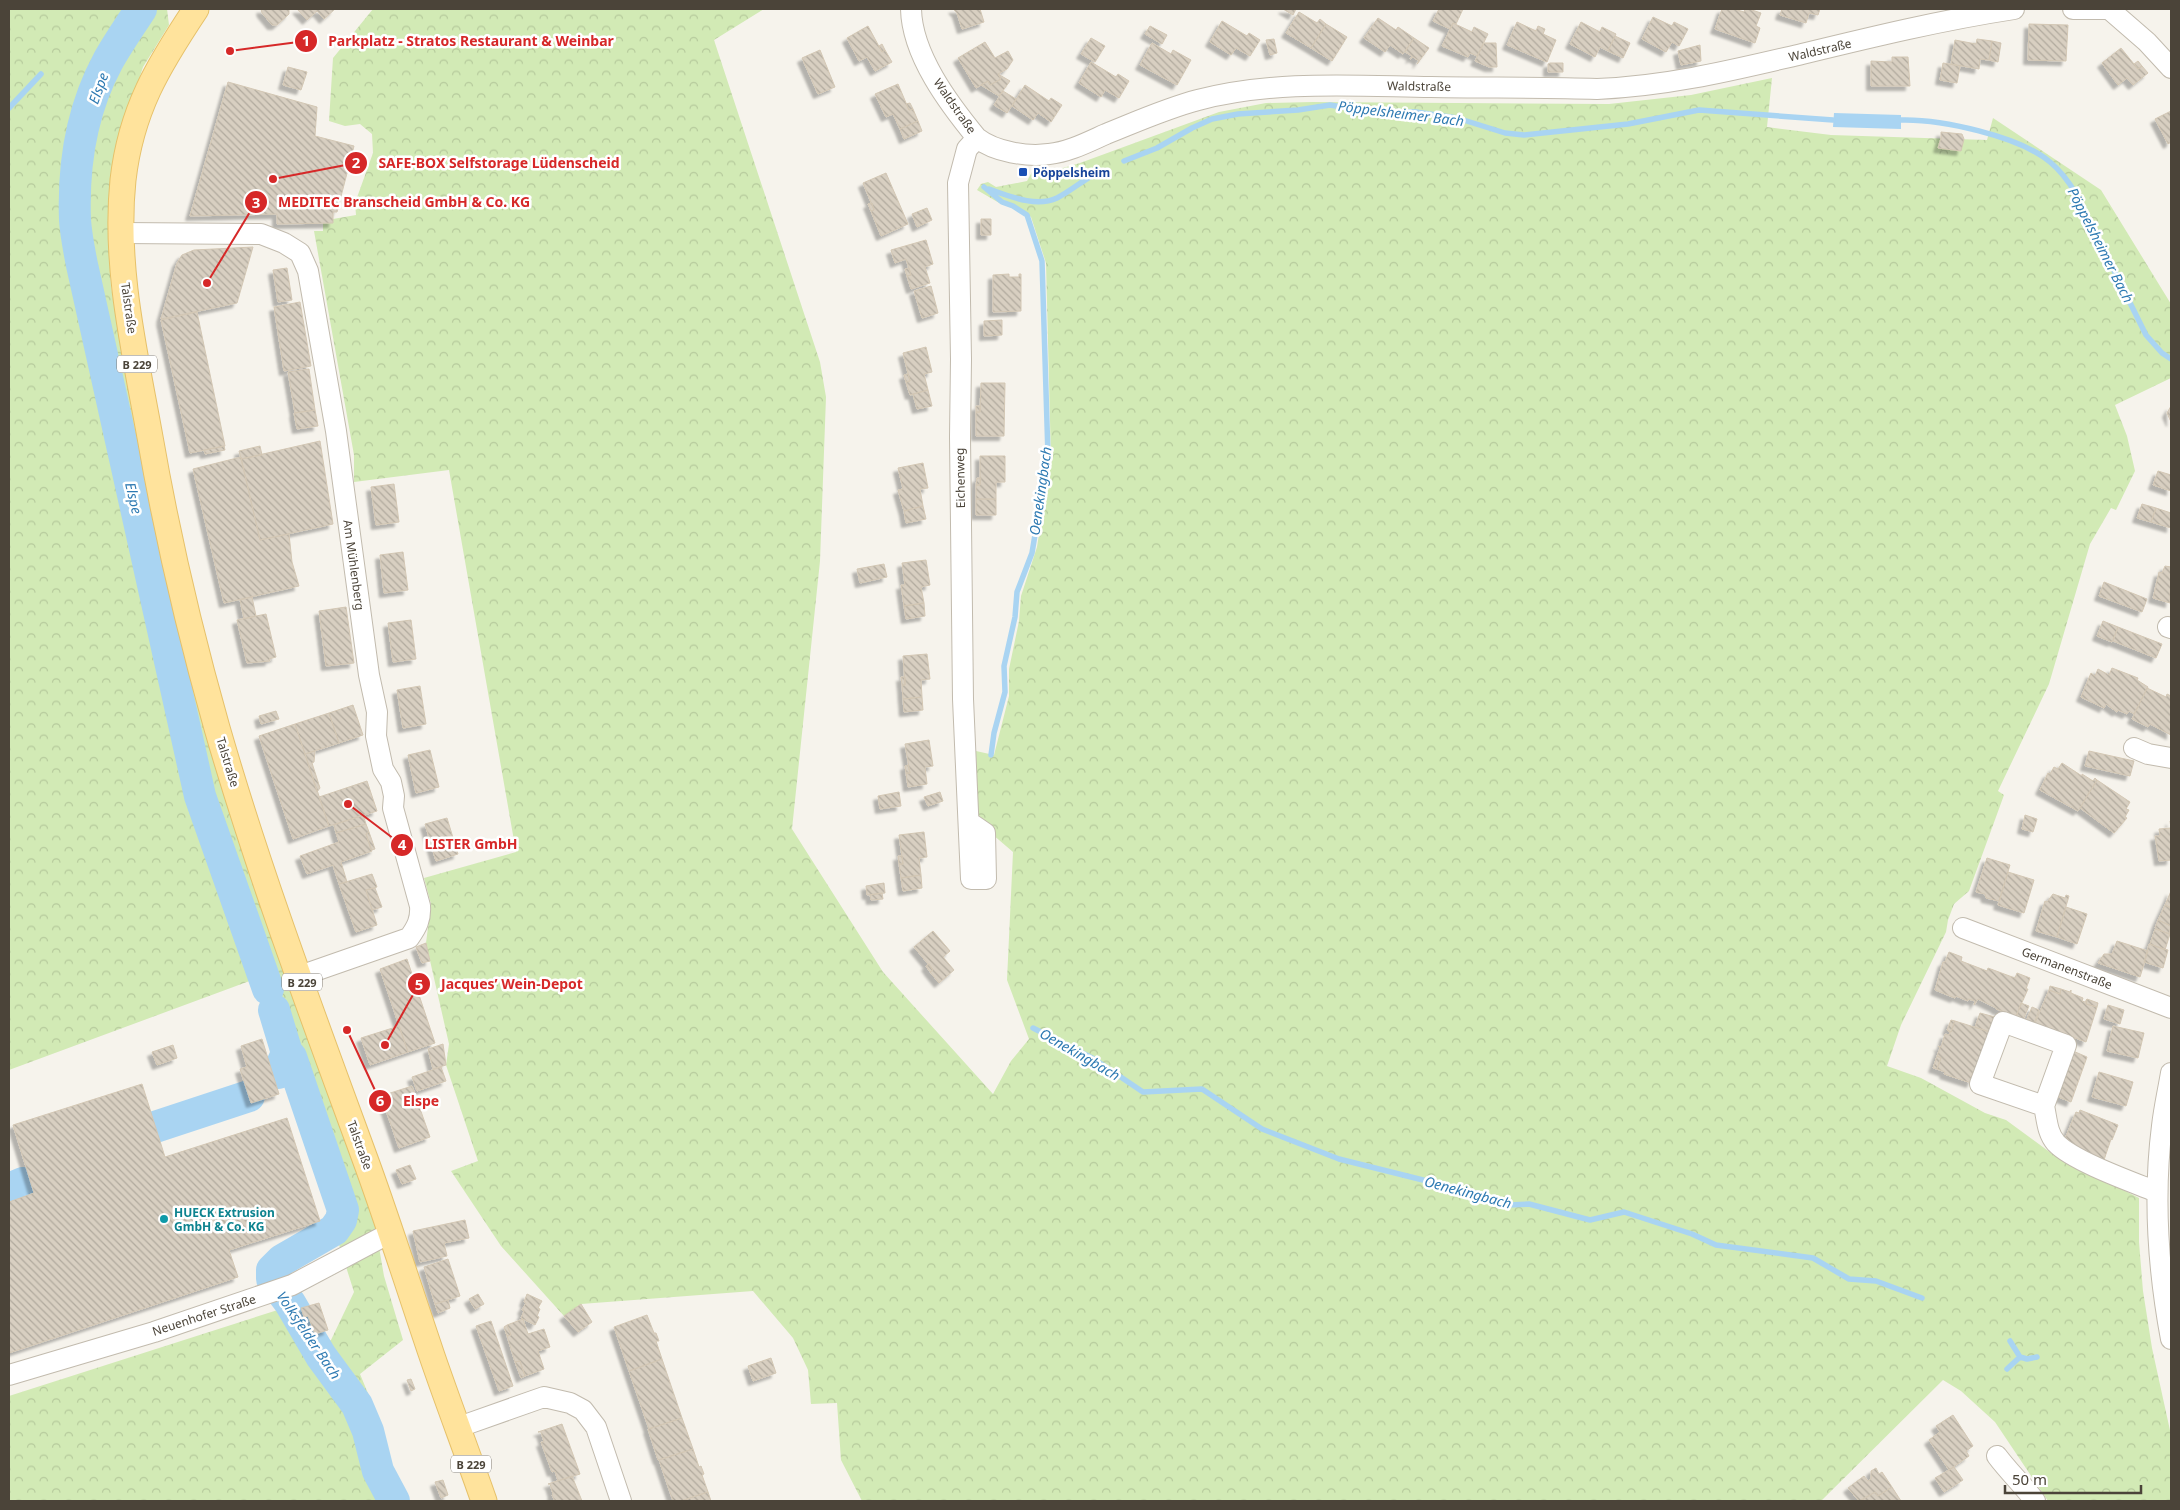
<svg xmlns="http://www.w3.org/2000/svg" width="2180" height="1510" viewBox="0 0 2180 1510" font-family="'Noto Sans',sans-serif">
<defs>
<pattern id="forest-crowns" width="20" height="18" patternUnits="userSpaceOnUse" patternTransform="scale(1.25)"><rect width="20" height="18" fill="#d2eab5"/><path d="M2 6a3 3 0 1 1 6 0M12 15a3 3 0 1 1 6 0" fill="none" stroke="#b6ca9c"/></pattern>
<pattern id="building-back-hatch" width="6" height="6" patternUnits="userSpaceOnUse" patternTransform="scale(1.25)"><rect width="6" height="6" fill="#d8cfc1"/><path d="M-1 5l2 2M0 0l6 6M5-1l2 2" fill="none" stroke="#b1aa9e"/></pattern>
<filter id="shadow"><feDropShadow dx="-4.5" dy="4.5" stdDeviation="1" flood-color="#0004"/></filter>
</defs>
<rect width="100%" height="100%" fill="#f6f3ec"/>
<path fill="url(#forest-crowns)" d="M9 9H167L169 25 143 67 117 147 108 219 111 286 121 350 145 482 182 630 288 980 375 1224 384 1276 403 1340 360 1374 379 1420 387 1452V1474L398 1501H9V1396L284 1308 310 1350 331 1340 354 1292 255 979 9 1070Z
M373 9H764L714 40 820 362 826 397 820 561 792 829 883 972 993 1094 1011 1061 1029 1039 1007 980 1013 852 978 822 976 751 994 755 1009 696V669L1019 621 1021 596 1037 547 1051 460 1046 263 1031 217 1004 200 1001 204 977 190 981 184 988 182 996 187 1027 181 1032 172 1063 168 1080 163 1219 112 1266 103 1313 102 1609 104 1691 95 1772 78 1767 127 1831 135 1987 140 1993 118 2101 190 2171 304V378L2115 405 2127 436 2135 471 2116 510 2111 508 2090 544 2049 684 1998 791 2004 795 1969 891 1954 904 1948 920 1946 932 1901 1025 1887 1066 1921 1078 1985 1113 2006 1120 2051 1153 2139 1198V1242L2143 1291 2152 1348 2171 1435V1501H2048L1995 1422 1961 1391 1943 1380 1821 1501H862L841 1460 837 1403 811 1404 808 1370 793 1338 753 1291 581 1304 564 1316 501 1246 451 1171 478 1161 446 1065 449 1044 426 943 431 904 424 878 516 852 449 470 354 482V455L314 231H323V223H333V219L356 215 355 203 373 153 372 134 360 124 345 126 329 121 333 58Z"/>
<path fill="#a9d4f2" d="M1834 113 1901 115V129L1833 127Z"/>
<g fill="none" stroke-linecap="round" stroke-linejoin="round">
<path stroke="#a9d4f2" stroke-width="5.5" d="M97 59 108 61
M9 108 41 74
M1901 120C1941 119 2019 136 2050 162 2061 171 2069 182 2076 194L2146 335 2162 353 2171 359
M1124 161 1157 148 1192 128 1212 119 1238 114 1298 110 1330 105 1366 111 1416 112 1457 118 1505 133 1524 135 1628 124 1699 110 1833 120
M984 187 1002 202 1013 206 1027 215 1042 261 1048 456 1032 553 1017 592 1015 617 1004 666 1005 692 994 733 991 755
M989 189C1009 196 1036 208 1057 198 1069 192 1081 182 1093 175
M1033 1028 1094 1059 1143 1092 1202 1089 1262 1129 1339 1159 1479 1194 1508 1205 1529 1204 1590 1220 1624 1212 1692 1234 1716 1245 1813 1258 1849 1279 1876 1281 1922 1298
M2010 1341 2020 1357 2027 1359 2037 1357
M2007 1369 2020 1357"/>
<path stroke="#a9d4f2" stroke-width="32" d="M141 9C130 26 118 43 108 61 82 109 73 166 75 220 76 235 79 250 82 265L200 796 268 989
M274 1010 287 1053 278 1073
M287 1053 291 1057 343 1210 341 1220 334 1230 282 1260 272 1270V1279L290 1303 321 1356 357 1405 368 1431 378 1471 394 1501
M155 1127 249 1096
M9 1189 23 1183"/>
</g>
<path fill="url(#building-back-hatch)" stroke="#d3c7b4" filter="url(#shadow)" d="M261 9H289V14L277 25H272L262 13Z
M297 9H335L324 19 317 11 307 20Z
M953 9H980L984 22 962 29 957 13Z
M1283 9H1296L1293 15Z
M1439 9H1463L1456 24 1453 23 1450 29 1433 21Z
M1722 9H1734L1744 12 1745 9H1749L1761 13 1756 26 1760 28 1755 43 1715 29Z
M1782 9H1820L1818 15 1809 13 1806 23 1780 15Z
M1299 12 1317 23 1320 19 1326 24 1311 48 1286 33Z
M1653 17 1672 26 1674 22 1688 29 1679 46 1672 42 1666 52 1642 39Z
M1378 18 1396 30 1398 27 1414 38 1403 54 1390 45 1385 52 1364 38Z
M1222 21 1247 36 1249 33 1260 40 1250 56 1236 48 1231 55 1210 42Z
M1517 22 1536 31 1538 26 1545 29 1543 34 1556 40 1547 62 1507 45Z
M1581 22 1600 32 1602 27 1616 34 1608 51 1600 47 1595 57 1570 44Z
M1453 23 1472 32 1474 27 1488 34 1477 56 1470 53 1468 57 1442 46Z
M1326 24 1347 37 1332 61 1311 48Z
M2029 24 2068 25 2066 61 2028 60Z
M868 26 882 52 885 50 892 62 875 71 867 57 859 61 847 38Z
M1150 26 1167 35 1162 44 1145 34Z
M1615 36 1630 43 1623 58 1608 51Z
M1091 38 1105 46 1095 62 1081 54Z
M1414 38 1429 48 1417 64 1419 61 1413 57 1410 59 1412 56 1405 52Z
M1274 39 1277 53 1270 55 1266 40Z
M1977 39 1992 41 1989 60 1980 59 1979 69 1951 64 1955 40 1976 44Z
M1992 41 2001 43 1998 62 1989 60Z
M985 42 995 58 1008 51 1013 60 1007 69 998 74 1001 79 990 85 988 81 976 88 958 58Z
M1152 43 1171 54 1173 50 1191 60 1177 85 1140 65Z
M1484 43H1496L1497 67H1489L1475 61Z
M882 44 885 50 882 52 879 46Z
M1700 45 1701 61 1681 65 1678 51Z
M2121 48 2138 69 2142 66 2148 73 2133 85 2127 78 2118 85 2102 63Z
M820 50 835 87 818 94 802 58Z
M1892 57H1908L1910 86H1871V61L1892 62Z
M2138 61 2142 66 2138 69 2134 64Z
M1091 62 1116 77 1118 74 1129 81 1119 98 1105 90 1101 97 1079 83Z
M1550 63H1563V72H1548V64Z
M1943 63 1960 66 1957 83 1940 80Z
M288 67 307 72 301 90 283 85Z
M998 74 1010 81 999 96 981 85 988 81 990 85 1001 79Z
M228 82 317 107 315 136 354 146 337 212H333V223L277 224V214L190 216Z
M898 84 909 110 913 109 918 121 900 129 893 114 886 117 875 94Z
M1025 85 1049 101 1051 98 1062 105 1051 122 1038 113 1033 120 1012 106Z
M1003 91 1016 99 1007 113 994 105Z
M910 103 913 109 909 110 906 104Z
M2171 111V142L2168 144 2155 119Z
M918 121 922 131 904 139 900 129Z
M1941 132 1962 134 1964 139 1961 151 1938 148 1941 138Z
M886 173 908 224 881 236 871 211 874 210 863 183Z
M872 203 874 210 871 211 868 204Z
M927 208 932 220 917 227 912 214Z
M981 219H991V235H981Z
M926 240 933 264 925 267 930 283 911 289 907 276 911 275 906 259 895 263 891 250Z
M253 247 237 303 161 319 177 263 182 255 194 250Z
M287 268 292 300 278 302 273 270Z
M909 268 911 275 907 276 905 269Z
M1009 274V277H1019V274H1021V311L993 312V275Z
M931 286 938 313 922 318 914 291Z
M300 302 311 366 284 371 274 307Z
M197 312 225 446 190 453 161 320Z
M1002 320V335L984 336V321Z
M926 347 932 372 924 374 928 390 910 395 906 382 910 381 903 353Z
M309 369 315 410 295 413 288 372Z
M908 374 910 381 906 382 904 375Z
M981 383H1005L1004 436H976V412H980Z
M928 390 932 406 917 409 913 394Z
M976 406H980V412H976Z
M2171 406V422L2167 413Z
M315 410 318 426 297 429 294 413Z
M320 441 333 524 260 540 241 459Z
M224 446 225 450 205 454 204 450Z
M260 446 262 455 241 459 239 451Z
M980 456H1005V482H996V499H976V485H980Z
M241 457 260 540 289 534 292 562 299 586 224 603 193 469Z
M923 463 928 488 920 489 923 506 904 511 898 490 903 489 898 468Z
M2158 471 2171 475V491L2153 485Z
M977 478H981L980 485H976Z
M394 484 399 522 376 525 371 487Z
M976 499H996V515H976Z
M2142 504 2156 508 2151 522 2137 518Z
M923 506 926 519 906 523 904 511Z
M2156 508 2171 513V528L2151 522Z
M403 552 408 590 384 593 380 555Z
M926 560 930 585 921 587 924 603 904 606 901 585H905L902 563Z
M884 564 887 577 860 583 857 569Z
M2165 566 2171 567 2170 603 2153 598 2159 572 2162 573Z
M2104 582 2147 599 2142 612 2099 596Z
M252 597 256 616 244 619 240 600Z
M924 603 925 616 906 619 904 606Z
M346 607 354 663 326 666 319 611Z
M266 614 276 657 269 659 270 661 247 663 237 620Z
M411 620 416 659 393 662 388 623Z
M2103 621 2118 627 2112 642 2097 636Z
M2118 627 2162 644 2156 658 2113 641Z
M927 654 930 679 921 680 922 697 903 699 902 685H905L903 656Z
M2112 668 2138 678 2137 680 2148 687 2134 714 2129 711 2127 714 2118 710 2117 712 2106 704 2104 708 2081 697 2091 673 2095 676 2098 669 2109 675Z
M901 677H905V685H902Z
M420 686 426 724 403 728 397 690Z
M2147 688 2166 697 2167 694 2171 696V735L2150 724 2148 727 2132 719Z
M922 697 923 710 904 712 903 699Z
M353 705 363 735 339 743 329 713Z
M276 711 279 719 261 724 259 716Z
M329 713 339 743 305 754 295 724Z
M295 724 329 826 293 839 259 736Z
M929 740 933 766 925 767 927 784 908 787 906 773H910L905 744Z
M430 750 439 787 416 793 408 755Z
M315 751 314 762 312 763 320 788 317 792 305 754Z
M2089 751 2134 761 2130 776 2085 766Z
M2062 763 2082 776V774L2093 781 2095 778 2097 780 2078 811 2040 790 2048 773 2050 774 2054 767 2058 769Z
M908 765 910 773H906L905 766Z
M2097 780 2130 802 2126 809 2129 810 2125 817 2127 818 2114 833 2080 808Z
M367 781 377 811 329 826 319 797Z
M899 792 901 806 880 809 878 796Z
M940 792 943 801 928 806 924 797Z
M363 815 366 824 336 833 334 825Z
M2025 815 2037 819 2033 832 2022 829Z
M447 818 458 854 436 861 425 824Z
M2170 821H2171V860L2159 861 2155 836H2160L2159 829 2171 828Z
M366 824 369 832 366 834 372 851 341 862 347 882 339 884 333 865 307 874 300 856 339 842 336 833Z
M369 832 375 849 371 850 366 834Z
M924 832 927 857 919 858 921 875 901 878 899 864H903L899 835Z
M898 856H902L903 864H899Z
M1987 858 2010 865 1999 901 1986 898 1985 894 1976 892Z
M2008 872 2034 880 2024 913 1998 905Z
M372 874 377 887 366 890 377 925 356 932 339 884Z
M921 875 922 888 903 891 901 878Z
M884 883 885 893 867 895 866 886Z
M375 888 382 907 372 910 366 890Z
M2171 891V908L2165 905Z
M882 893 883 899 871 900 870 895Z
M2053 894 2065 898 2066 895 2069 896 2057 937 2036 931 2045 901 2047 902Z
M2165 905 2171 908V926L2158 920Z
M2066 907 2087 914 2077 944 2057 937Z
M2158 920 2171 926 2169 934 2155 928Z
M2155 929 2170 934 2165 950 2150 944Z
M933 931 950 951 943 957 954 970 939 983 930 972 933 970 914 947Z
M2117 941 2148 951 2140 977 2098 963 2104 954H2112Z
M426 943 430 961 422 963 416 947Z
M2149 944 2168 950 2163 968 2144 962Z
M1949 952 1962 957 1961 961 1987 971 1988 968 2015 978 2017 973 2030 978 2026 989H2028L2016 1016 1996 1009V1008L1978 999 1974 1005 1975 1001 1968 999V1001L1956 996 1955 998 1935 990 1943 962H1945Z
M407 959 435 1043 408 1052 380 969Z
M929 964 933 970 930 972 926 966Z
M2050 986 2061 989 2060 994 2049 990Z
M2061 989 2070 992 2071 990V993L2083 998 2082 1001 2085 1002 2087 999 2086 1004 2097 1007 2086 1042 2035 1023 2049 990 2060 994Z
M2087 999 2098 1003 2097 1007 2086 1004Z
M2021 1003 2029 1006 2023 1020 2016 1018Z
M2108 1005 2124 1010 2120 1024 2104 1019Z
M2032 1007 2039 1010 2034 1024 2026 1021Z
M1980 1013 1995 1017 1990 1032 1975 1027Z
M1951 1020 1955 1021 1951 1032 1947 1030Z
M1955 1021 1990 1032 1971 1083 1944 1074 1945 1072 1937 1069 1941 1058 1937 1056 1940 1048 1938 1046 1941 1047 1945 1034 1949 1035 1950 1033 1947 1030 1951 1032Z
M399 1026 408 1052 370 1065 361 1038Z
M2113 1026 2144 1033 2138 1058 2107 1051Z
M262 1039 279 1094 251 1103 240 1069 247 1067 241 1046Z
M443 1044 446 1065 433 1069 428 1049Z
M173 1045 177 1058 157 1065 152 1052Z
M2073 1051 2087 1057 2071 1102 2056 1096Z
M1937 1056 1941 1058 1937 1069 1933 1068Z
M441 1067 446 1081 417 1091 412 1077Z
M2099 1072 2133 1082 2126 1106 2092 1097Z
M142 1084 165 1157 287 1118 320 1221 229 1250 238 1277 9 1353V1202L34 1193 13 1125Z
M412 1086 430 1137 399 1148 381 1096Z
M2080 1110 2118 1125 2112 1140 2111 1139 2104 1160 2064 1141 2076 1112 2079 1113Z
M410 1165 416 1179 402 1184 396 1170Z
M465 1220 469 1238 444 1243 447 1256 420 1262 413 1231Z
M448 1259 460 1296 435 1304 424 1267Z
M478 1294 484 1304 475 1309 469 1299Z
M527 1294 542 1301 538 1308 540 1309 537 1316 539 1317 535 1325 521 1318 524 1311 522 1310 526 1303 524 1302Z
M448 1300 450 1308 438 1313 435 1304Z
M319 1303 328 1330 315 1334 308 1316 304 1317 301 1308Z
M581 1304 592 1322 578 1332 564 1316Z
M647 1315 654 1333H656L659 1341H656L662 1359 629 1371 614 1327Z
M523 1319 528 1334 544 1329 550 1347 538 1351 544 1369 525 1376 520 1361 515 1362 507 1336 511 1335 507 1325Z
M491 1321 513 1386 499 1391 476 1326Z
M507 1325 511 1335 507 1336 504 1327Z
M771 1358 776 1373 753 1381 748 1366Z
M662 1359 682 1418 649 1429 629 1371Z
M520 1361 525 1376 521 1378 515 1362Z
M411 1379 415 1389 411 1391 407 1380Z
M1953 1415 1973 1446 1966 1451 1969 1456 1949 1470 1929 1440 1940 1432 1936 1426Z
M682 1418 693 1449 658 1460 648 1429Z
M562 1424 580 1474 558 1481 555 1471 552 1472 541 1442H544L541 1432H538Z
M693 1449 699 1467 701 1466 704 1474 702 1475 708 1492 681 1501H673L659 1460Z
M1954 1467 1963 1480 1944 1492 1935 1478Z
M1876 1468 1879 1474 1882 1472 1892 1487 1878 1496 1875 1492 1859 1501 1848 1488 1864 1476 1868 1481 1871 1479V1471Z
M572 1476 582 1501H555L552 1495 553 1494 550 1484H548Z
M443 1480 448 1495 441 1498 435 1482Z
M1892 1487 1901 1501H1861L1875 1492 1878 1496Z
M708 1492 711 1501H681Z"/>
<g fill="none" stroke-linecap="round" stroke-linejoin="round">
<g stroke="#c2bbae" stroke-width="22">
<path id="minor" d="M911 9C912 55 949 104 977 138 995 152 1027 157 1049 154 1069 152 1088 142 1106 134 1136 122 1167 108 1198 100 1274 80 1354 86 1431 87 1486 88 1542 87 1597 89 1669 86 1733 70 1802 54 1872 37 1942 20 2014 9
M2073 9H2109L2147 42 2171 68
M121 233 261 234 284 243 300 253 308 271 336 431 369 675 377 712 376 736 383 769 391 782 394 796 393 808 420 906C421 919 417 927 409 938L300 976
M2168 627 2171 628
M2134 748 2148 754 2171 758
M969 822 985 833 986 879H971L963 699 960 437 961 359 958 183 967 149 977 138
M1963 928 2171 1008
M2003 1022 2066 1045 2044 1106 1980 1084Z
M2171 1073C2168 1091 2164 1108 2162 1126 2153 1197 2158 1269 2171 1339
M2044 1106C2047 1119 2047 1133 2056 1143 2073 1161 2132 1182 2157 1192
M9 1375 154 1332 292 1285 390 1233
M459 1427 544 1397 570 1403 583 1410 596 1427 621 1501
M1997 1456C2009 1472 2023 1485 2035 1501"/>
</g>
<g stroke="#e6c16a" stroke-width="27">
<path id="major" d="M196 9C158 66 131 110 123 180 114 266 135 353 150 437 167 535 190 633 217 728 260 877 315 1022 368 1167 390 1228 410 1291 431 1353 448 1403 467 1452 484 1501"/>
</g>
<use href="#minor" stroke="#fff" stroke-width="20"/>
<use href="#major" stroke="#ffe39c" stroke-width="25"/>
</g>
<rect fill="#1a4fb4" stroke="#fff" stroke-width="2" x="1018" y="167" width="10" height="10" rx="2.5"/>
<circle fill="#0f9aa8" stroke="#fff" stroke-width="2" cx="164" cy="1219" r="5"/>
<g text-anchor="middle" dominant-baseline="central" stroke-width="5" stroke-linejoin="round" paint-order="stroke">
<g fill="#fff" stroke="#817c74" stroke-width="1">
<rect x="117" y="355.5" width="40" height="17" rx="4"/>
<rect x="282" y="973.5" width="40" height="17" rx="4"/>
<rect x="451" y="1455.5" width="40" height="17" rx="4"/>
</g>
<g font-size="11" font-weight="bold" fill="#4b4439">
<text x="137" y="364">B 229</text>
<text x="302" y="982">B 229</text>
<text x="471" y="1464">B 229</text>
</g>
<g font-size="12" fill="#4b4439" stroke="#fff">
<text transform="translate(1820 50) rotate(-13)">Waldstraße</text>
<text transform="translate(1419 86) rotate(1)">Waldstraße</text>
<text transform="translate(955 106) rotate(55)">Waldstraße</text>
<text transform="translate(129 308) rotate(82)">Talstraße</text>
<text transform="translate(960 478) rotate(-91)">Eichenweg</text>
<text transform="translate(354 565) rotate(82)">Am Mühlenberg</text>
<text transform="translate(228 762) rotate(73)">Talstraße</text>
<text transform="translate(2067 968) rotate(21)">Germanenstraße</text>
<text transform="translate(360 1145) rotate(70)">Talstraße</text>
<text transform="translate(204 1315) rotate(-18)">Neuenhofer Straße</text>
</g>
<g font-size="12" font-weight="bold" fill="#164399" stroke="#fff" text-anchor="start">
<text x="1033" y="172">Pöppelsheim</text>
</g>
<g font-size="12" font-weight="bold" fill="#0d838f" stroke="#fff" text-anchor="start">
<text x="174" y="1212">HUECK Extrusion<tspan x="174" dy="14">GmbH &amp; Co. KG</tspan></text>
</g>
<g font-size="14" font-style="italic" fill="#2e7ab2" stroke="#fff">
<text transform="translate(98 88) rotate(-70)">Elspe</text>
<text transform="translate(1401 113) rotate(7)">Pöppelsheimer Bach</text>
<text transform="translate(2101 245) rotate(63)">Pöppelsheimer Bach</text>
<text transform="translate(1040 491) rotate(-82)">Oenekingbach</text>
<text transform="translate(134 498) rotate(77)">Elspe</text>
<text transform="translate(1080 1054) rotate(30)">Oenekingbach</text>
<text transform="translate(1468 1192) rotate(15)">Oenekingbach</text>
<text transform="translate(309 1335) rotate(56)">Volksfelder Bach</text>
</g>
</g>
<path fill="none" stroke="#d62828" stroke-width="2" d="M230 51L306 41M273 179L356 163M207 283L256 202M348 804L402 845M385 1045L419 984M347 1030L380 1101"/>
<g fill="#d62828" stroke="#fff" stroke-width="2">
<circle cx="230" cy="51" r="5"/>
<circle cx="273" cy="179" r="5"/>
<circle cx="207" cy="283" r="5"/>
<circle cx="348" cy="804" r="5"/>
<circle cx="385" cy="1045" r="5"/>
<circle cx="347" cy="1030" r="5"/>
<circle cx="306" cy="41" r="12"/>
<circle cx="356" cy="163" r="12"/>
<circle cx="256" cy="202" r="12"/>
<circle cx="402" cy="845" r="12"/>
<circle cx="419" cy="984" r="12"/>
<circle cx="380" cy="1101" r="12"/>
</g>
<g font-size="15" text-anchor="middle" font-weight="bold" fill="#fff">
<text x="306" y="46">1</text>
<text x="356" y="168">2</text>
<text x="256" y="208">3</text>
<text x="402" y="850">4</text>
<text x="419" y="990">5</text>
<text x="380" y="1106">6</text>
</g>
<g font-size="14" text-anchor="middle" font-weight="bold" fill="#d62828" stroke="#fff" stroke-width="5" stroke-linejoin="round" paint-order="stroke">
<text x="471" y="46">Parkplatz - Stratos Restaurant &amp; Weinbar</text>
<text x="499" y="168">SAFE-BOX Selfstorage Lüdenscheid</text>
<text x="404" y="207">MEDITEC Branscheid GmbH &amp; Co. KG</text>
<text x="471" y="849">LISTER GmbH</text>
<text x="512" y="989">Jacques’ Wein-Depot</text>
<text x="421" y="1106">Elspe</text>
</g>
<rect width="2180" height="1510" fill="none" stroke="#4b4439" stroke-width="20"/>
<path d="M2005 1485v8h136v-8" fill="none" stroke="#4b4439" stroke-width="2.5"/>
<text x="2012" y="1485" font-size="15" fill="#4b4439" stroke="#ffffff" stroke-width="4" paint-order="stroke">50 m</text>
</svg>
